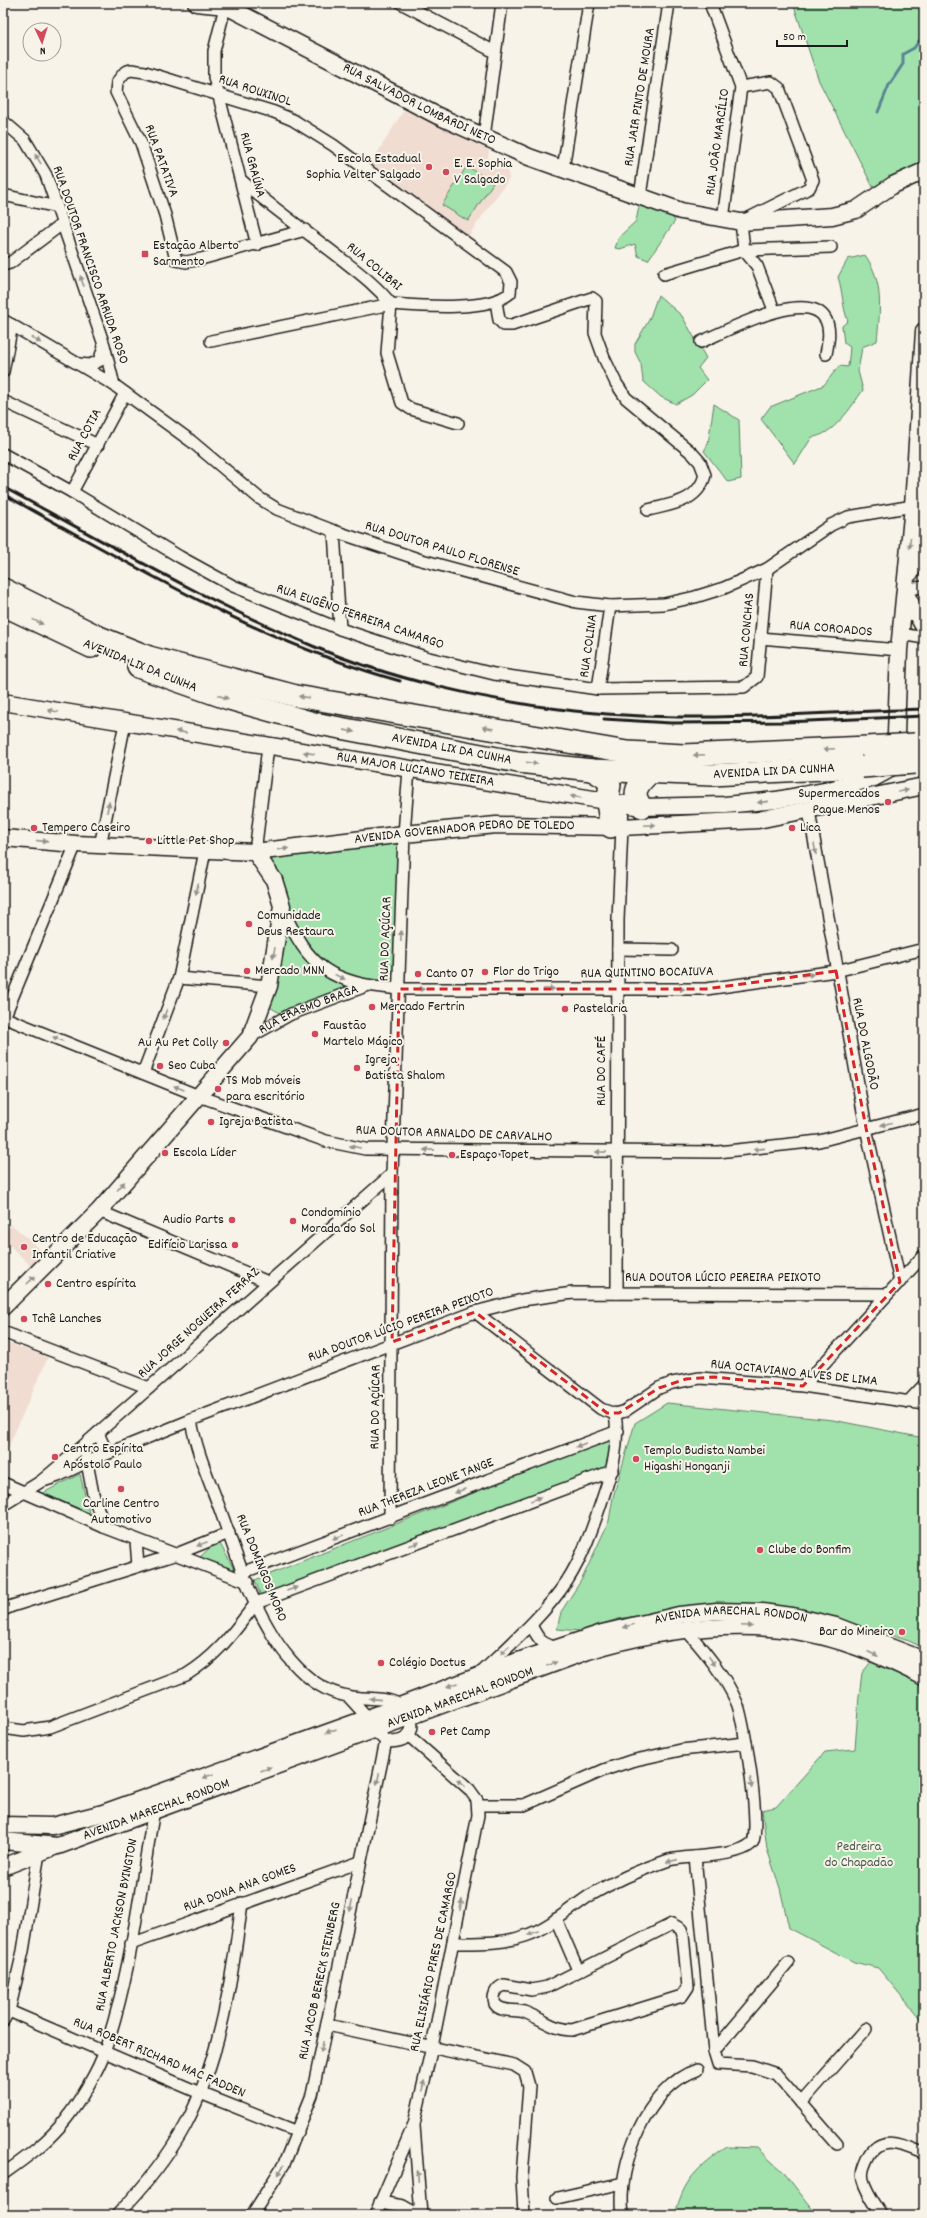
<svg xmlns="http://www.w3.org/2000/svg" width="927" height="2218" viewBox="0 0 927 2218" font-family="Dekko,sans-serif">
<rect width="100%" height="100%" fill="#f7f3e8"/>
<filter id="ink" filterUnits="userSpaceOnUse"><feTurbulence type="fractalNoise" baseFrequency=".025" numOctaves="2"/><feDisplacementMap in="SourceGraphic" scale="8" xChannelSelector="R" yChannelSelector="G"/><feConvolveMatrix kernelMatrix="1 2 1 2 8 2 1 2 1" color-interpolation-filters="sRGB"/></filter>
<g filter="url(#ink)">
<path fill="#f0dcd1" d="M404 110 489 150 488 158 507 164 509 179 468 236 371 163Z
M12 1225 47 1255 33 1268 3 1239V1235Z
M3 1341 48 1357 3 1459Z"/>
<path fill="#a1e2ac" stroke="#5e7f64" d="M793 3H924V163L901 176 873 187 819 81Z
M467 166 493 183 468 221 442 205Z
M640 202 668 210 675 221 648 260 638 256 635 244 620 249 615 248 619 237 636 221Z
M865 255C884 282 880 310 877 341L862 347 858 371 863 390C852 406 833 436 812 437L795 464 761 419 770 407 824 385 839 366 848 367 850 347 844 343 842 326 848 321C842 306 843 292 838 277L848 259Z
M658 295 682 316 706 358 698 368 707 380 692 395 676 404 661 397 643 381 641 364 635 352V344L649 320Z
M714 404 739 420 741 479 728 482 704 451 708 444Z
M400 841 396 983 380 985 324 966 305 945 284 904 282 880 258 855Z
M284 924 298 949 321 969 348 988 283 1015 268 1006Z
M667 1403 833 1420 924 1438V1648L909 1641 832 1617 717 1603 618 1619 580 1631 557 1629 561 1612 582 1579 609 1521 613 1497 635 1423Z
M612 1438 608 1467 262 1599 255 1580Z
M80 1474 89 1513 43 1493Z
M218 1540 235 1571 199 1558Z
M871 1662 924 1686V2023L878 1968 854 1962 789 1928 780 1888 767 1849 762 1810 776 1807 825 1752 855 1749 859 1696 862 1673Z
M727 2147 757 2148 785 2174 817 2215H675C684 2179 697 2168 727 2147Z"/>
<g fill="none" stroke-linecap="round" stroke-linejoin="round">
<path stroke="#598393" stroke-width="3" d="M878 112 889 85 903 64V54L914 48 924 34"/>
<g stroke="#1c1c1c" stroke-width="14">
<g id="street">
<path d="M226 3 214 51V77L257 245"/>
<path d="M401 3 495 52"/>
<path d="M710 3 741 87 723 219"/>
<path d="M741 87 771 82 779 88 813 180 809 188 741 222 744 250 757 266 774 310"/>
<path d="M3 121 25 140 46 175 104 345 114 385"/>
<path d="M484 137 502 3"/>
<path d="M563 169 589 3"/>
<path d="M242 181C272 208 306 231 339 257 358 272 376 285 391 304 419 306 489 312 510 293L511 282 506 272 333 145 293 120 274 112 145 72 131 70 125 72 117 82 116 92 141 143 165 215 176 260 186 262 201 259 305 230"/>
<path d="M3 195 57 207"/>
<path d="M640 196 669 3"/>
<path d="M3 265 10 263 62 224"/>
<path d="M664 274 744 250 831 247"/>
<path d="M496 301 499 320 504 325H512L592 298 596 301 595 333 604 358 616 383 626 398 692 453 700 462 705 475C698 502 672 504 648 510"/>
<path d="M3 320 114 385 191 441 259 498 277 509 334 531 418 559 576 602 610 606 664 604 695 597 724 588 767 569 831 525 848 517 913 506"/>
<path d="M211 341 391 304 387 353 402 403 411 409 458 423"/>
<path d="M701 342C724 332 809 286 826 320 831 331 828 343 826 354"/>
<path d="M78 364 90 365 99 361 104 347"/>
<path d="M3 372 12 325"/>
<path d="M3 401 98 445"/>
<path d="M3 454 72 492 180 557 233 586 340 629 425 657 494 674 598 689 744 687 757 677 767 569"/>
<path d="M72 492 125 393"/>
<path d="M334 531 340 629"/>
<path d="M906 589 924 587"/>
<path d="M901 634 924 638"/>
<path d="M760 638 899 650"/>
<path d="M598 689 610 606"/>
<path d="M809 811 866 1128 900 1282"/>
<path d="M100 846 125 723"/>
<path d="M255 852 268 747"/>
<path d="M282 907C309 970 331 983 399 989H706L836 971 924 949"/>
<path d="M618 949 672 950"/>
<path d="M179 978 269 986"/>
<path d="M3 1017 199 1096 326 1141 365 1149 718 1152 819 1141 924 1114"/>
<path d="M3 1020 76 844"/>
<path id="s1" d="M250 1037 291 1014 366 986"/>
<path d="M143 1073 179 978 205 851"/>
<path d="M99 1211 268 1282"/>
<path d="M617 1293 618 920 623 804"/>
<path d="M475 1312 601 1409 615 1414"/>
<path d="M3 1332 149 1388"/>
<path d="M803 1386 924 1255"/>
<path d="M908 1402 924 1385"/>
<path d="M191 1420C196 1451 210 1482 221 1512 235 1551 248 1594 269 1629 280 1649 299 1673 319 1685 327 1690 337 1694 347 1696 366 1701 394 1694 406 1711 420 1729 407 1745 386 1741L378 1734 368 1718 348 1696"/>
<path d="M98 1433 107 1453"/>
<path d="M86 1457 93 1494 104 1527"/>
<path d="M40 1482 58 1476 87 1462 191 1420 475 1312 522 1300 573 1293 887 1294"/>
<path d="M3 1483 104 1527 248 1582"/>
<path d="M3 1505 40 1482 83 1446 392 1174"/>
<path d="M390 1518 392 1174 404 834 409 769"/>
<path d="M136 1540 138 1566"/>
<path d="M244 1572 618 1431"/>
<path d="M3 1610 12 1606 174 1555 229 1533"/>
<path d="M531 1625C539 1640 540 1643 557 1648"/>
<path d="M482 1672C512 1643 544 1615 567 1581 583 1556 593 1527 602 1500 612 1471 620 1445 615 1414L625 1411 659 1388 672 1383 700 1378 803 1386 924 1404"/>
<path d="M3 1728 24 1731 50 1727 186 1675C218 1655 233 1633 256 1603L612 1471"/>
<path d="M478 1805H524L604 1770 631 1761 681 1750 746 1743"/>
<path d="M695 1857 714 2051 718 2064 752 2066 776 2074 837 2144"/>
<path d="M556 1919 578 1970"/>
<path d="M672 1924 681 1929 683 1935 688 1987 682 1996 572 2030C554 2030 541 2018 524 2012 515 2009 501 2013 495 2004 492 1996 496 1988 504 1985L532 1990 547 1987Z"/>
<path d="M453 1943C477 1943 502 1944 525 1936 549 1928 568 1910 589 1896 614 1881 642 1869 669 1860 689 1855 737 1858 752 1843 762 1832 744 1719 737 1703 725 1676 707 1654 687 1631"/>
<path d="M131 1944 360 1862"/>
<path d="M9 2011 200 2093 298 2132"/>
<path d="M3 2021 9 2011 23 1951 39 1853"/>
<path d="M327 2025 514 2065 525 2072 529 2086 522 2177 524 2215"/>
<path d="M714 2051 788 1963"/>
<path d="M801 2103 866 2029"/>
<path d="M414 2126 421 2215"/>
<path d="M3 2174C26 2158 49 2141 66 2119 79 2102 99 2070 105 2050 131 1975 140 1888 154 1810"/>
<path d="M557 2198 623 2183"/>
<path d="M380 2202 403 2206 419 2215"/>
<path d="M117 2215C143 2188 167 2159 185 2126 221 2058 232 1977 242 1903"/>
<path d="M252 2215 284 2164 312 2095 386 1741"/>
<path d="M375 2215 414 2124 432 2047 478 1815 477 1800 469 1789 408 1735"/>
<path d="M623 2215C616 2166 647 2086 697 2070"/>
<path d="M882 2215C875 2204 866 2192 863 2180 861 2172 864 2166 867 2159 878 2133 904 2145 923 2153"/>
</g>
</g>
<g stroke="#1c1c1c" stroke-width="19">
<g id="secondary">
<path id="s2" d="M196 3 226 6 436 115 529 157 681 211 741 222 832 216 856 210 893 185 924 171"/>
<path d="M910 573 924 546"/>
<path d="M905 593 924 627"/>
<path id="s3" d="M3 702 642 807 725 805 776 800 829 790 874 778 887 771 890 766 896 734 899 650 913 506 924 331"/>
<path id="s4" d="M3 838 76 844 255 852 404 834 496 825 621 827 758 820 924 786"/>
<path d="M3 1307 99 1211 250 1037 269 986 282 906 274 880 255 852"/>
<path id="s5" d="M3 1825 52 1826 103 1813 368 1718 518 1661 602 1633 679 1615 717 1611 762 1612 798 1617 836 1626 924 1660"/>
<path id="s6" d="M3 1841 58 1846 588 1651C672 1625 770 1615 854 1646 878 1654 902 1666 924 1677"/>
<path d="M3 1867 54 1847"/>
</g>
</g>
<g stroke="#1c1c1c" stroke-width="24">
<g id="highway">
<path d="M3 589 99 637 149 657 296 696 627 752 684 755 868 747"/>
<path d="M3 605 91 647"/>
<path id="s7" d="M138 667 229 699 314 723 518 762 592 770 712 775 862 767"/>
<path d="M592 770 605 778 610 785 607 802 611 827"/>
<path d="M642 807C630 793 638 784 650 773"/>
</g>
</g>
<use href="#street" stroke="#f7f3e8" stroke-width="11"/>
<use href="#secondary" stroke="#f7f3e8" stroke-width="16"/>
<use href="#highway" stroke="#f7f3e8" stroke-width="21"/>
<path stroke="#1c1c1c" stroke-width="3" d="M3 487C105 542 207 602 315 647 389 678 480 699 559 709 680 725 803 713 924 709
M3 494C131 564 258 642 400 681
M604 719 671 723 785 722 924 716"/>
<g stroke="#1c1c1c" stroke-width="24" stroke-linecap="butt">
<path id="highway-bridge" d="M868 747 915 744
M862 767 915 763"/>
</g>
<use href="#highway-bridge" stroke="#f7f3e8" stroke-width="21"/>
</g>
<defs><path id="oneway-solid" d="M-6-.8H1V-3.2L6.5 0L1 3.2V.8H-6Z"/></defs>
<g fill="#94928c">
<use href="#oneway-solid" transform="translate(38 159) rotate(-122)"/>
<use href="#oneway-solid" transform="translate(82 281) rotate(-109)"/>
<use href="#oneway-solid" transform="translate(36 340) rotate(31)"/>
<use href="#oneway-solid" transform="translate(910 543) rotate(95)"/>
<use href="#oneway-solid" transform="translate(38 622) rotate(26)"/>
<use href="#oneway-solid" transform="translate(223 697) rotate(18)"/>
<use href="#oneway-solid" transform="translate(304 697) rotate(-172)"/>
<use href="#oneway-solid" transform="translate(53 711) rotate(-170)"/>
<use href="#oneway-solid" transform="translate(488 728) rotate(-169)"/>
<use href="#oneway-solid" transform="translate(349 731) rotate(11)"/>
<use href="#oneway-solid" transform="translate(181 732) rotate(-171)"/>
<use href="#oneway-solid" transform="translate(829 749) rotate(177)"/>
<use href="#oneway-solid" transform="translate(309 753) rotate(-171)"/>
<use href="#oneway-solid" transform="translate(699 755) rotate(178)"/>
<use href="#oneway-solid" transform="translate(532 763) rotate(7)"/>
<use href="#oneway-solid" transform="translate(903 791) rotate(-12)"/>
<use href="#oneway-solid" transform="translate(576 797) rotate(-170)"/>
<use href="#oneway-solid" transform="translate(763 802) rotate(174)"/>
<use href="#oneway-solid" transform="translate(108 807) rotate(-79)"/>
<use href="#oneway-solid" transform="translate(650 825) rotate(-3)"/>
<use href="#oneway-solid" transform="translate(42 841) rotate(5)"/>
<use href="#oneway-solid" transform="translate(283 849) rotate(-7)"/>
<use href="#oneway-solid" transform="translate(815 849) rotate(80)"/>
<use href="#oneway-solid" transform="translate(197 889) rotate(102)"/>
<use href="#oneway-solid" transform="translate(401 936) rotate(-88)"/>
<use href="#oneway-solid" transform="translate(274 953) rotate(99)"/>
<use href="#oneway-solid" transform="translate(808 975) rotate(-9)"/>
<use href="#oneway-solid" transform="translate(340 977) rotate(26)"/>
<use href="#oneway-solid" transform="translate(419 989)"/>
<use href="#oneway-solid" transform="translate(549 989)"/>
<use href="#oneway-solid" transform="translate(679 989)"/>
<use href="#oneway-solid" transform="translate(165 1014) rotate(110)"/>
<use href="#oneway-solid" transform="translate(58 1039) rotate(-158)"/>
<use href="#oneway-solid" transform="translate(179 1088) rotate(-157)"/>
<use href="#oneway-solid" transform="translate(886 1124) rotate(166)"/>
<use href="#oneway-solid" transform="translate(355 1147) rotate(-170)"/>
<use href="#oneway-solid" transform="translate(759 1149) rotate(174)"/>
<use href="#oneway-solid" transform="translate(429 1150) rotate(-179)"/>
<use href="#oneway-solid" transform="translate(601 1152) rotate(-179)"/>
<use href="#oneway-solid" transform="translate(121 1186) rotate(-49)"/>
<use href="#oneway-solid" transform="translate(31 1280) rotate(-45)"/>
<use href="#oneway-solid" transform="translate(581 1445) rotate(159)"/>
<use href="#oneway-solid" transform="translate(460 1491) rotate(159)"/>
<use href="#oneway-solid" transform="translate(536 1499) rotate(-20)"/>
<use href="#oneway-solid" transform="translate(338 1537) rotate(160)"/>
<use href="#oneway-solid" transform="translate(202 1544) rotate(158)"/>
<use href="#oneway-solid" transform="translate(414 1544) rotate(-20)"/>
<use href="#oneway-solid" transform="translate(292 1589) rotate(-20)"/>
<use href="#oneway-solid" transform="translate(628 1626) rotate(165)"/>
<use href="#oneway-solid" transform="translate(747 1626) rotate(3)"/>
<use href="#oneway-solid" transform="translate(505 1650) rotate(136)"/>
<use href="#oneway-solid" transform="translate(873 1654) rotate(24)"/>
<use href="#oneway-solid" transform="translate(712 1661) rotate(54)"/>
<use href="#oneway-solid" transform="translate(552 1664) rotate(-20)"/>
<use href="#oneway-solid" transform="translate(452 1685) rotate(159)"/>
<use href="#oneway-solid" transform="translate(375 1699) rotate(-174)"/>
<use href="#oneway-solid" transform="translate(331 1731) rotate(160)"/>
<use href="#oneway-solid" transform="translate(266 1769) rotate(-20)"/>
<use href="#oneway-solid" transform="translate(208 1776) rotate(160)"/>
<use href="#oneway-solid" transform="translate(378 1779) rotate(102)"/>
<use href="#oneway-solid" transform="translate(461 1783) rotate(-139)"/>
<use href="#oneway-solid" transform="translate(751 1783) rotate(83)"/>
<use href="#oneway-solid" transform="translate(672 1861) rotate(167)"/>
<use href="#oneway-solid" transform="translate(461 1905) rotate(-79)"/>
<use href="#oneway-solid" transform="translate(351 1906) rotate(101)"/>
<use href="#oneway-solid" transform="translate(533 1933) rotate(158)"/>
<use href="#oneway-solid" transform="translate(322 2047) rotate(102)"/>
<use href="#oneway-solid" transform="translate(423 2086) rotate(-77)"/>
<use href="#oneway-solid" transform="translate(281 2170) rotate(119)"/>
<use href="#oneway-solid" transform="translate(418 2176) rotate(-94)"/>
</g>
</g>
<path fill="none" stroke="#d62828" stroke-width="3" stroke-dasharray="8 5" stroke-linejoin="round" d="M836 971 866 1128 900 1282 803 1386 714 1377 686 1379 659 1388 619 1413H607L475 1312 392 1342 399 989H706Z"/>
<g fill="#d1495b" stroke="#f7f3e8" stroke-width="1.5">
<circle cx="429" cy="167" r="4"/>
<circle cx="446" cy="172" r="4"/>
<rect x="141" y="250" width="8" height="8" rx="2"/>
<circle cx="888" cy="802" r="4"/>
<circle cx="34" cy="828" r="4"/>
<circle cx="792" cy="828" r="4"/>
<circle cx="149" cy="841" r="4"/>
<circle cx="249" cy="924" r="4"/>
<circle cx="247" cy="971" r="4"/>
<circle cx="485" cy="972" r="4"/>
<circle cx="418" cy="974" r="4"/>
<circle cx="372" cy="1007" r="4"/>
<circle cx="565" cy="1009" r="4"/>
<circle cx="315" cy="1034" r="4"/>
<circle cx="226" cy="1043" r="4"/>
<circle cx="160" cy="1066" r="4"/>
<circle cx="357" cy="1068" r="4"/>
<circle cx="218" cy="1089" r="4"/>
<circle cx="211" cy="1122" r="4"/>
<circle cx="165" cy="1153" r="4"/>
<circle cx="452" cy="1155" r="4"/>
<circle cx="232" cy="1220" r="4"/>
<circle cx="293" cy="1221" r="4"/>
<circle cx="235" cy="1245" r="4"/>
<circle cx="24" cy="1247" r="4"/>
<circle cx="48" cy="1284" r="4"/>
<circle cx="24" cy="1319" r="4"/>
<circle cx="55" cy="1457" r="4"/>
<circle cx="636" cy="1459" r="4"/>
<circle cx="121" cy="1489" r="4"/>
<circle cx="760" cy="1550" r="4"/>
<circle cx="902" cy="1632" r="4"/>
<circle cx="381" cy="1663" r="4"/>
<circle cx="432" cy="1732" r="4"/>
</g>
<g text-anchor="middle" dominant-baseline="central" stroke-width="4" stroke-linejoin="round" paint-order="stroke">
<g font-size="14" fill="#1c1c1c" stroke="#f7f3e8">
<text transform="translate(255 91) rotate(18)">RUA ROUXINOL</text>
<text transform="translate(640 97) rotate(-81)">RUA JAIR PINTO DE MOURA</text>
<text stroke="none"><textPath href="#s2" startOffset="247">RUA SALVADOR LOMBARDI NETO</textPath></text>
<text transform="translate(718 142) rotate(-82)">RUA JOÃO MARCÍLIO</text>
<text transform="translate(161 161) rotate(70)">RUA PATATIVA</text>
<text transform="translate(252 165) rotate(75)">RUA GRAÚNA</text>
<text transform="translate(90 265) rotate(71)">RUA DOUTOR FRANCISCO ARRUDA ROSO</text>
<text transform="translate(374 267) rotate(40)">RUA COLIBRI</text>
<text transform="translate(85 435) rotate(-62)">RUA COTIA</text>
<text transform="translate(442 549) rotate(17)">RUA DOUTOR PAULO FLORENSE</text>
<text transform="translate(360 617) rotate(19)">RUA EUGÊNO FERREIRA CAMARGO</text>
<text transform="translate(831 629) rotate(5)">RUA COROADOS</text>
<text transform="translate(747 630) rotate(-85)">RUA CONCHAS</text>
<text transform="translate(589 646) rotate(-82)">RUA COLINA</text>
<text transform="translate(140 666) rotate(22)">AVENIDA LIX DA CUNHA</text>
<text stroke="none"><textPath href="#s7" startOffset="325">AVENIDA LIX DA CUNHA</textPath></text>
<text stroke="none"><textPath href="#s3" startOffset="418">RUA MAJOR LUCIANO TEIXEIRA</textPath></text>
<text stroke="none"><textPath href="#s7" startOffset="649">AVENIDA LIX DA CUNHA</textPath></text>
<text stroke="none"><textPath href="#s4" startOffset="463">AVENIDA GOVERNADOR PEDRO DE TOLEDO</textPath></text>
<text transform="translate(386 939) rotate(-88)">RUA DO AÇÚCAR</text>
<text transform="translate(647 973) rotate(-1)">RUA QUINTINO BOCAIUVA</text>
<text stroke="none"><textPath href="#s1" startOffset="65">RUA ERASMO BRAGA</textPath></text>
<text transform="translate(865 1044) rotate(79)">RUA DO ALGODÃO</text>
<text transform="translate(602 1071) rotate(-90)">RUA DO CAFÉ</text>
<text transform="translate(454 1134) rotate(2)">RUA DOUTOR ARNALDO DE CARVALHO</text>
<text x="723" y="1278">RUA DOUTOR LÚCIO PEREIRA PEIXOTO</text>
<text transform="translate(199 1323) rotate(-42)">RUA JORGE NOGUEIRA FERRAZ</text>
<text transform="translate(401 1325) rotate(-20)">RUA DOUTOR LÚCIO PEREIRA PEIXOTO</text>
<text transform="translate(794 1373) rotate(6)">RUA OCTAVIANO ALVES DE LIMA</text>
<text transform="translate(376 1407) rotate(-89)">RUA DO AÇÚCAR</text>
<text transform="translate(426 1488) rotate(-21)">RUA THEREZA LEONE TANGE</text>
<text transform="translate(261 1568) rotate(68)">RUA DOMINGOS MORO</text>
<text stroke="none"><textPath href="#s5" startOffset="763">AVENIDA MARECHAL RONDON</textPath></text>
<text stroke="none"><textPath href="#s6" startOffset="484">AVENIDA MARECHAL RONDOM</textPath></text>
<text stroke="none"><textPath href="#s6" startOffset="160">AVENIDA MARECHAL RONDOM</textPath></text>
<text transform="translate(240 1888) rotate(-20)">RUA DONA ANA GOMES</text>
<text transform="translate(117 1925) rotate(-79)">RUA ALBERTO JACKSON BYINGTON</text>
<text transform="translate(434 1962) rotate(-78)">RUA ELISIÁRIO PIRES DE CAMARGO</text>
<text transform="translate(320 1981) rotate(-78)">RUA JACOB BERECK STEINBERG</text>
<text transform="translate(159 2058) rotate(23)">RUA ROBERT RICHARD MAC FADDEN</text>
</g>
<g font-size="14" fill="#1c1c1c" stroke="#f7f3e8" text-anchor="start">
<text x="421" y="159" text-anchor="end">Escola Estadual<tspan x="421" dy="16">Sophia Velter Salgado</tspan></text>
<text x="454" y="164">E. E. Sophia<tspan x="454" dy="16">V Salgado</tspan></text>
<text x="153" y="246">Estação Alberto<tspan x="153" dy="16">Sarmento</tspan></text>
<text x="880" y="794" text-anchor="end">Supermercados<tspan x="880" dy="16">Pague Menos</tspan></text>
<text x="42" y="828">Tempero Caseiro</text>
<text x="800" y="828">Lica</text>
<text x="157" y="841">Little Pet Shop</text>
<text x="257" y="916">Comunidade<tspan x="257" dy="16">Deus Restaura</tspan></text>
<text x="255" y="971">Mercado MNN</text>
<text x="493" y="972">Flor do Trigo</text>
<text x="426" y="974">Canto 07</text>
<text x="380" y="1007">Mercado Fertrin</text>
<text x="573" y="1009">Pastelaria</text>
<text x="323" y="1026">Faustão<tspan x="323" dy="16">Martelo Mágico</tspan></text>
<text x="218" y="1043" text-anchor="end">Au Au Pet Colly</text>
<text x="365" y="1060">Igreja<tspan x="365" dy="16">Batista Shalom</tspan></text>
<text x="168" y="1066">Seo Cuba</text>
<text x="226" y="1081">TS Mob móveis<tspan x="226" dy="16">para escritório</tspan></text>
<text x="219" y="1122">Igreja Batista</text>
<text x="173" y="1153">Escola Líder</text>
<text x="460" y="1155">Espaço Topet</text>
<text x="301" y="1213">Condomínio<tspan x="301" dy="16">Morada do Sol</tspan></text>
<text x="224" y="1220" text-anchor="end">Audio Parts</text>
<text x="32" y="1239">Centro de Educação<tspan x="32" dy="16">Infantil Criative</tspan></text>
<text x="227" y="1245" text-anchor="end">Edifício Larissa</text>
<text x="56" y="1284">Centro espírita</text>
<text x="32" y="1319">Tchê Lanches</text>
<text x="63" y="1449">Centro Espírita<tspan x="63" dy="16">Apóstolo Paulo</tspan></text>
<text x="644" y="1451">Templo Budista Nambei<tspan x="644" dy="16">Higashi Honganji</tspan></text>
<text x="121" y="1504" text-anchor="middle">Carline Centro<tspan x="121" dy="16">Automotivo</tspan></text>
<text x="768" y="1550">Clube do Bonfim</text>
<text x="894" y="1632" text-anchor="end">Bar do Mineiro</text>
<text x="389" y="1663">Colégio Doctus</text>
<text x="440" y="1732">Pet Camp</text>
</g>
<g font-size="14" fill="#445747" stroke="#f7f3e8">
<text x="859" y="1847">Pedreira<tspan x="859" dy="16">do Chapadão</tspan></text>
</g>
</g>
<rect width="927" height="2218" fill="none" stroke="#f7f3e8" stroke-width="16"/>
<rect x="8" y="8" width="911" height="2202" fill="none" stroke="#1c1c1c" stroke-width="1.5" filter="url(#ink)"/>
<g transform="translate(42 42) rotate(176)"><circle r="19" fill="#f7f3e8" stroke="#9f9d96"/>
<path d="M0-3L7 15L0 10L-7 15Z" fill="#d1495b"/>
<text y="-6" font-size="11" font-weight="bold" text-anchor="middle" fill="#1c1c1c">N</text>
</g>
<path d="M777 40v6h70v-6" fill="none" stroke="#1c1c1c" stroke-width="2"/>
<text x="783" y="40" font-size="12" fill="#1c1c1c" stroke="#f7f3e8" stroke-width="3" paint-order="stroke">50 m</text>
</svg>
